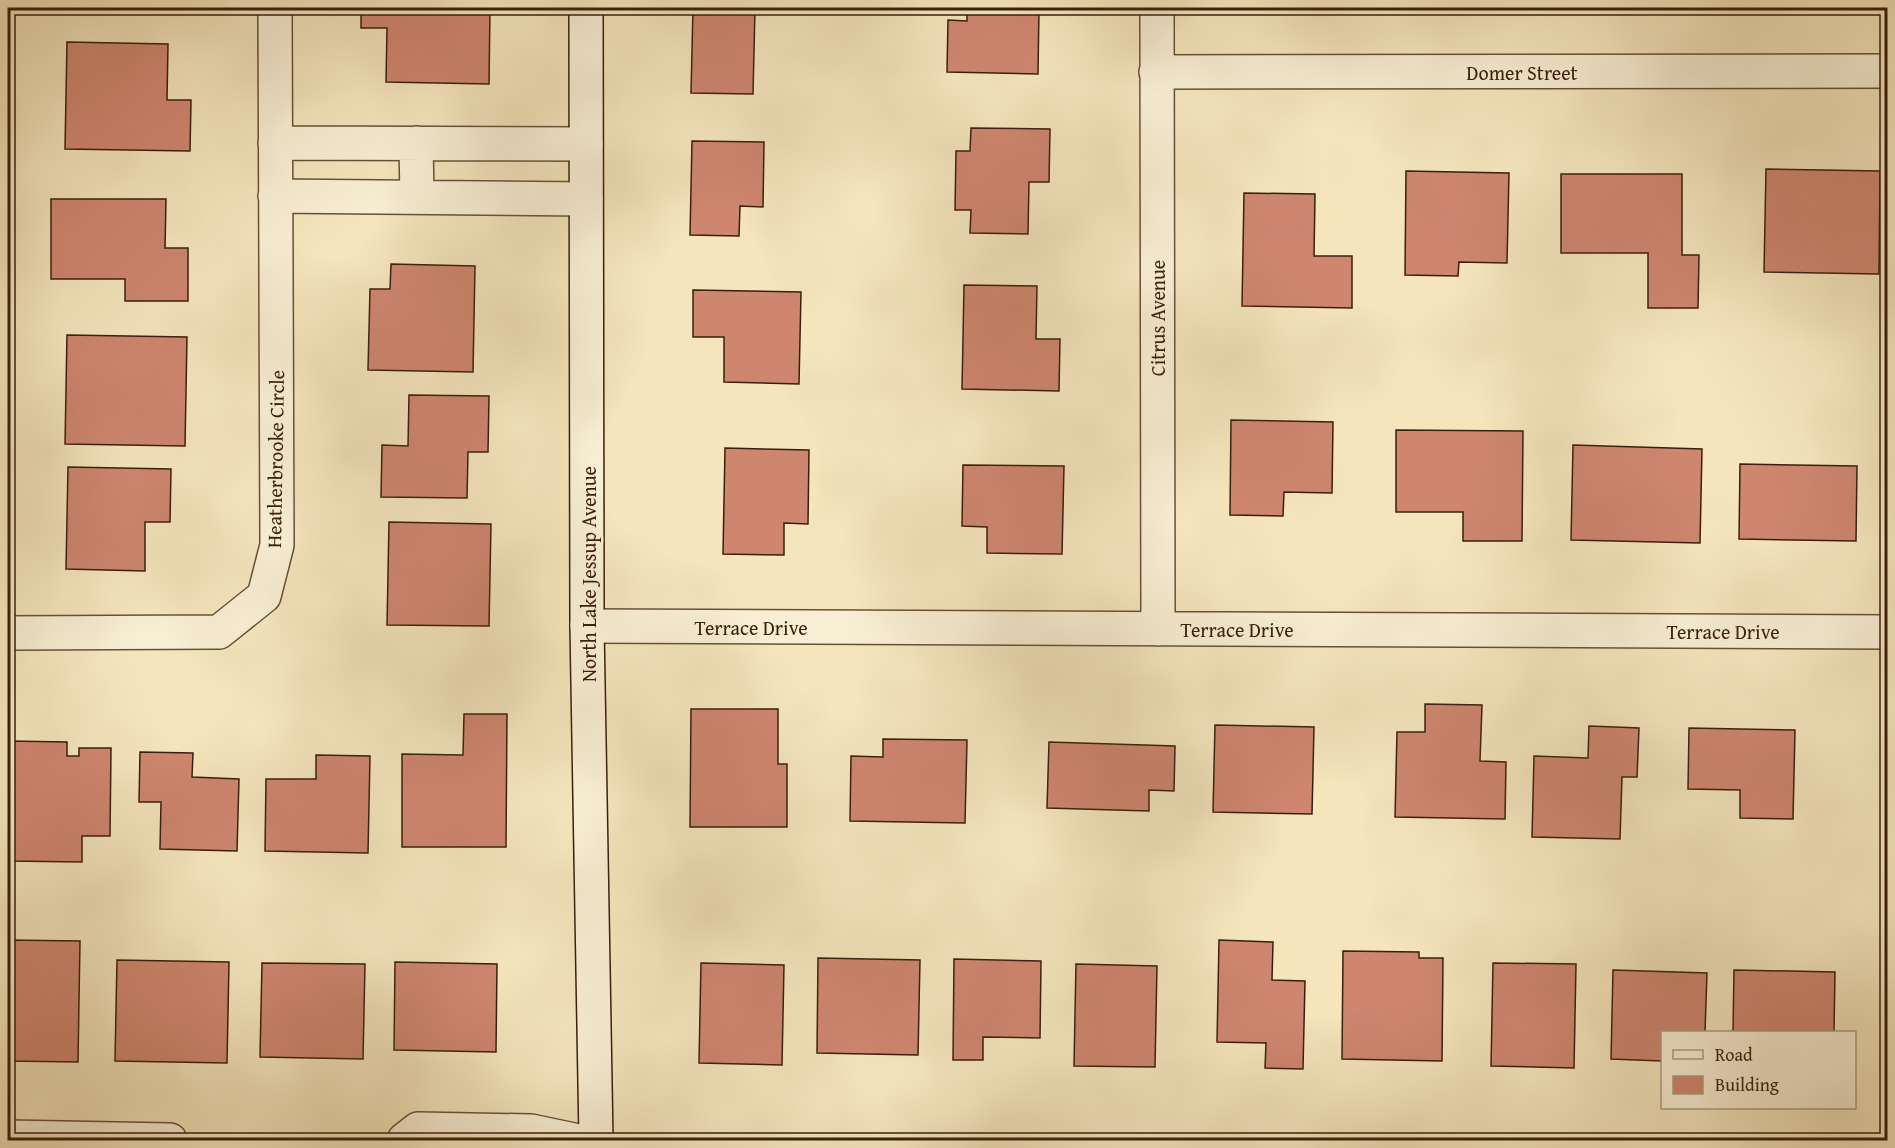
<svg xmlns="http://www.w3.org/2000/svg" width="1895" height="1148" viewBox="0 0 1895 1148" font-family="'Gentium Book Plus',serif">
<rect width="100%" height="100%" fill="#f4e5bc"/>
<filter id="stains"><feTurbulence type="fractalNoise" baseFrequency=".00333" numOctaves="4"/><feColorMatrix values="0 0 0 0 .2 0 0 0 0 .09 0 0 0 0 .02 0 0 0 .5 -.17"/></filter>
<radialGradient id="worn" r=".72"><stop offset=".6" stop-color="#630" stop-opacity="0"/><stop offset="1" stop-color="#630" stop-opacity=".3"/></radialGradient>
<path fill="#ce866f" stroke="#391f0c" stroke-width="1.5" d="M361 8H490L489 84 386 82 387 28H361Z
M693 8H755L753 94 691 93Z
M967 8H1039L1038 74 947 72 948 20 967 21Z
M67 42 168 44 167 100H191L190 151 65 149Z
M971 128 1050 129 1049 182H1029L1028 234 970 233 971 210H955L956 151H970Z
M692 141 764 142 763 207 740 206 739 236 690 235Z
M1766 169 1880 171 1879 274 1764 272Z
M1406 171 1509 173 1507 263 1459 262 1458 276 1405 275Z
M1561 174H1682V255H1699L1698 308H1648V253H1561Z
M1244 193 1315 194 1314 256H1352V308L1242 306Z
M51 199H166L165 248H188V301H125V279H51Z
M391 264 475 266 473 372 368 370 370 289H390Z
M964 285 1037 286 1036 339H1060L1059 391 962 389Z
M693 290 801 292 799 384 724 382V337H693Z
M67 335 187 337 185 446 65 444Z
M409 395 489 396 488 452H468L467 498 381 497 382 445 408 446Z
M1231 420 1333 422 1332 493 1284 492 1283 516 1230 515Z
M1396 430 1523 431 1522 541H1463V512H1396Z
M1573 445 1702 449 1700 543 1571 540Z
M725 448 809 450 808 524 784 523V555L723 554Z
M1740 464 1857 466 1856 541 1739 539Z
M963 465 1064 466 1062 554 987 553V527L962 526Z
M68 467 171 469 170 522H145V571L66 569Z
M389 522 491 524 489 626 387 625Z
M1425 704 1482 705 1480 761 1506 762 1505 819 1395 817 1397 732H1425Z
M691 709H778V764H787V827H690Z
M464 714H507L506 847H402V754L463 755Z
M1215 725 1314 727 1312 814 1213 812Z
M1589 726 1639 728 1637 777H1622L1620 839 1532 837 1534 756 1588 758Z
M1689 728 1795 730 1793 819 1740 818V790L1688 789Z
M883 739 967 740 965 823 850 821 851 756 883 757Z
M8 741 67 742V756H79V748H111L110 836H82V862L8 861Z
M1049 742 1175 746 1174 791 1149 790V811L1047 808Z
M140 752 193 753 192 777 239 779 237 851 160 849 161 802H139Z
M316 755 370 756 368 853 265 851 266 779H316Z
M1886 939H1888V1070H1883Z
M8 940 80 941 78 1062 8 1061Z
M1219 940 1273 942 1272 980 1305 981 1303 1069 1265 1068 1266 1043 1217 1042Z
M1343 951 1419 952V958H1443L1442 1061 1342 1059Z
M818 958 920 960 918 1055 817 1053Z
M954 959 1041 961 1040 1038 983 1037V1060H953Z
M117 960 229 962 227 1063 115 1061Z
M395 962 497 964 496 1052 394 1050Z
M262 963 365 964 363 1059 260 1057Z
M701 963 784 965 782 1065 699 1063Z
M1493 963 1576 964 1574 1068 1491 1066Z
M1076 964 1157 966 1155 1067 1074 1066Z
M1613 970 1707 973 1705 1032H1662V1061L1611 1059Z
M1734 970 1835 972 1834 1032H1733Z"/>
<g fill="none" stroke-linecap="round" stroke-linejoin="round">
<g stroke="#685038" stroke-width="36">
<path id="street" d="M1157 8 1158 629
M1156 72 1888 71
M275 143 586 144
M416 143 417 197
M275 196 586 199
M587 626 1888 632
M8 633 219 632 264 596 277 545 275 8
M8 1137 170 1140
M404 1140 418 1129 531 1131 574 1140"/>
</g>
<g stroke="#391f0c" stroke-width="36">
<path id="secondary" d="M586 8 587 626 596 1140"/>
</g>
<use href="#street" stroke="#f8eed3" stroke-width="33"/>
<use href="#secondary" stroke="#f8eed3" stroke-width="33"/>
</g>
<g text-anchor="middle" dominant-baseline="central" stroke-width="4.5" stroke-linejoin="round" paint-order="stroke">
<g font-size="20" fill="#391f0c" stroke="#f8eed3">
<text x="1522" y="72">Domer Street</text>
<text transform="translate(1157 318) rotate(-90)">Citrus Avenue</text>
<text transform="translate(275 459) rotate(-89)">Heatherbrooke Circle</text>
<text transform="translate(588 574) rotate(-90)">North Lake Jessup Avenue</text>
<text x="751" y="627">Terrace Drive</text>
<text x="1237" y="629">Terrace Drive</text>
<text x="1723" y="631">Terrace Drive</text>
</g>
</g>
<rect width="1895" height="1148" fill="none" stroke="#f4e5bc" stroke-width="30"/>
<rect x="9" y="9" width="1877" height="1130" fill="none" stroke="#391f0c" stroke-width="3"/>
<rect x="15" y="15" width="1865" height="1118" fill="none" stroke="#391f0c" stroke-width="1.5"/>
<rect x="1661" y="1031" width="195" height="78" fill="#f8eed3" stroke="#ac9b83" stroke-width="1.5"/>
<rect x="1673" y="1050" width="30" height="9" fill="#f8eed3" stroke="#ac9b83" stroke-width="1.5"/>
<text x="1715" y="1061" font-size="18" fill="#391f0c">Road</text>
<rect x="1673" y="1076" width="30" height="18" fill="#ce866f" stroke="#ac9b83" stroke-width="1.5"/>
<text x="1715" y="1091" font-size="18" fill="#391f0c">Building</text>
<rect width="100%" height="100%" filter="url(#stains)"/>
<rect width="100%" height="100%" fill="url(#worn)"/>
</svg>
